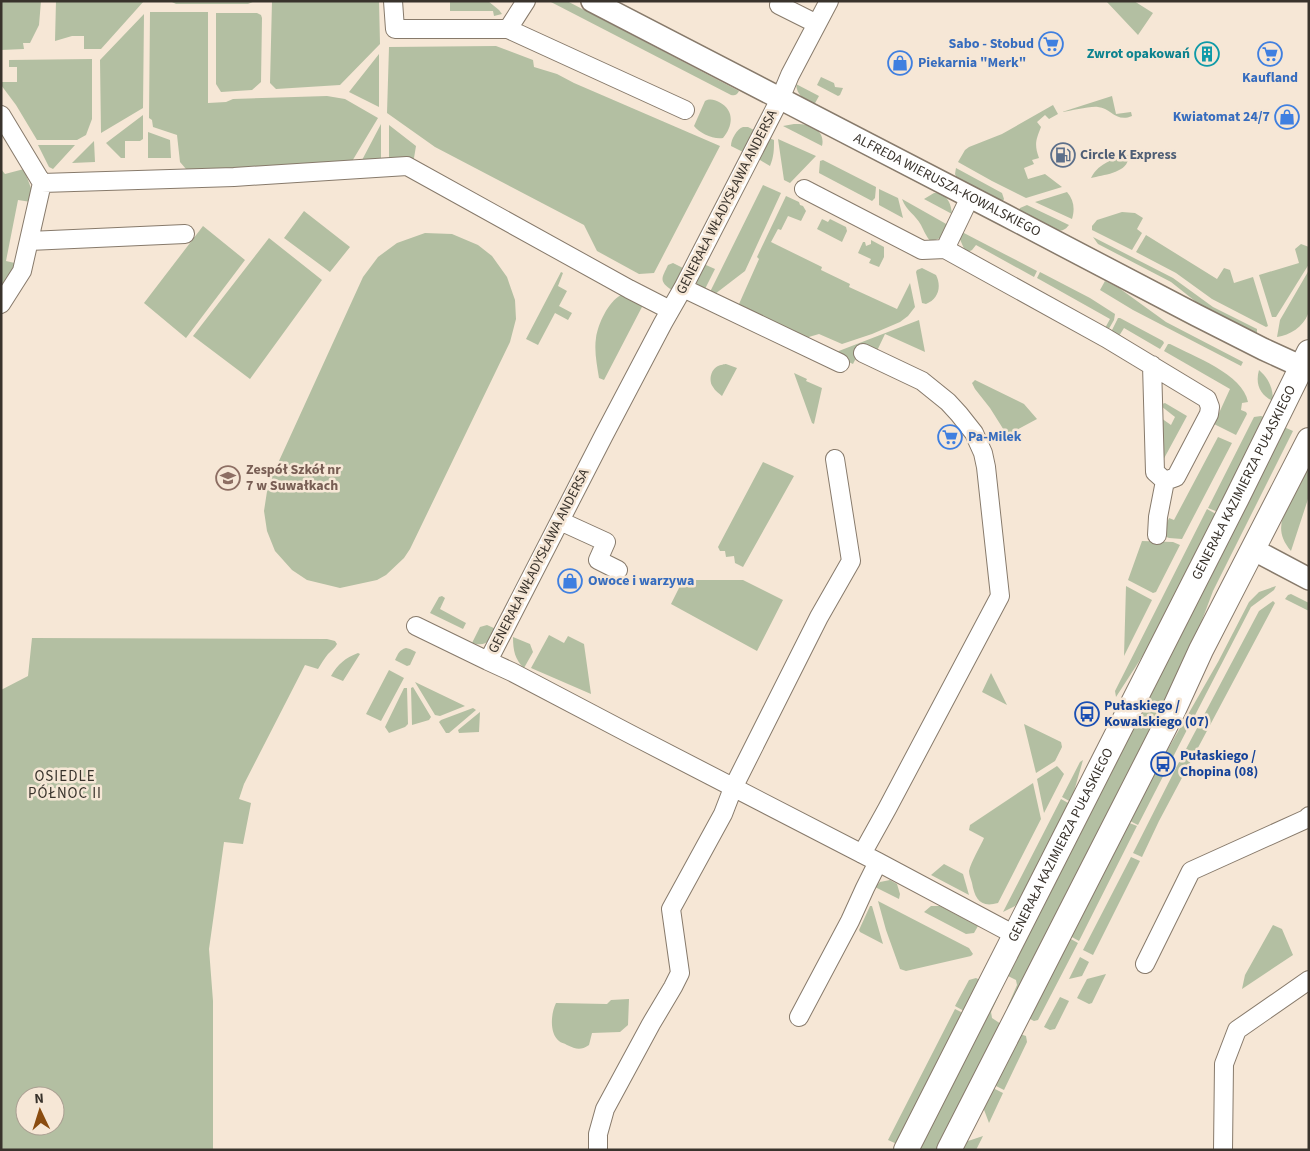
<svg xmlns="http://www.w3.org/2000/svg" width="1310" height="1151" viewBox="0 0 1310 1151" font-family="'Source Sans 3',sans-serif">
<rect width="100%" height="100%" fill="#f6e7d6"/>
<path fill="#b3bfa2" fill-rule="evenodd" d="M1 1H41L39 25 30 43H23L24 49 1 50Z
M56 1H144L101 49H84V36H72L55 41Z
M170 1H255L248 4H176Z
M272 1H379L380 44 340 85 276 89 270 83Z
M450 1H488L499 10 502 14 494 16 493 11H450Z
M549 1H567L739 91C737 95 735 96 731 95Z
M1106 1H1134L1153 13 1138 35Z
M150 12H208V103L226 102 233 99 327 96 345 99 378 118 351 163 336 165 213 169H186L180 162 177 135 153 127 152 120 149 118Z
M216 13H257L261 15 262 18 261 82 252 90 221 92 216 84Z
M144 14 143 108 101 133 100 60Z
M496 46 533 60 534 67 557 74 574 83 720 146 654 273 639 274 597 251 584 225 435 147 387 113 389 47Z
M379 54V107L349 92Z
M92 59V119L86 135 77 140H37L16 105 1 85V82H17V67H9V60Z
M821 77 834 83 835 87 843 88 840 95 838 96 817 85Z
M796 84 819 96 814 105C804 99 797 96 796 84Z
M1112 96 1116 114 1131 112 1132 116C1116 123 1111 108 1098 107 1089 106 1072 111 1062 112Z
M707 100C712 99 715 100 719 102 735 110 733 126 723 138 714 140 699 133 694 126L705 101Z
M1053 105 1058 114 1049 119 1045 115 1037 122 1041 127C1036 140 1034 144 1039 158L1032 160 1034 164 1024 168 1028 179 1045 174 1062 187 1026 198 992 181 958 162 965 150 969 147 1002 134Z
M143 115V139L140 141H125V158H121L106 143Z
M381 124V162H361Z
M794 124C808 123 826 129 822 146L783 126Z
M389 125 416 146 413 164 389 161Z
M743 127H748L754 130 743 152 731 146C731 139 737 129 743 127Z
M148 132 170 140 171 158H148Z
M769 138 774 140C774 150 774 156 770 166L760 160 759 158Z
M778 139 816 156 790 183 784 180Z
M94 141 95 162 72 163Z
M38 145H75L53 169 49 167Z
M1132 154 1142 156 1128 160C1125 173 1103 175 1091 178 1099 162 1116 158 1132 154Z
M823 160 876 187 875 198 872 201 819 173 820 161Z
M956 168 1002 193 1004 199 1002 203 957 179 955 174Z
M1 169 5 174 24 169 32 191 31 202 18 200 6 261 19 264 1 294Z
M763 185 781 193 745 271 715 294H709Z
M879 189 898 198 903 218 879 205Z
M1067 192C1074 200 1075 209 1072 219L1035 202Z
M934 193C947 193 951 203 952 214L924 199Z
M786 196 799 202 800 205 803 206 806 211 801 221 788 216 781 230 778 229 771 242 822 267 821 270 850 284 849 287 897 309 910 283 915 307 908 316 900 322 872 334 842 344 819 334 802 339 742 311 739 304 759 259 757 257Z
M902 199 948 225 940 238 931 242C926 236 924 231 921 225 915 214 907 212 902 199Z
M1027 205 1069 225C1067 227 1066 229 1063 230 1054 234 1028 217 1018 212L1020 208Z
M304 211 350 247 330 272 284 238Z
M1122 212 1135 213 1143 218 1137 229 1142 233 1132 250 1092 230V226L1097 220Z
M822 219 828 222 830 219 846 227 847 231 842 242 817 229Z
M203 226 245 260 186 338 144 303Z
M962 232 1037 271 1034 277 976 245 972 250 968 252 965 251 959 237Z
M425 233 452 234 478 245 492 256 507 277 515 300 516 319 510 342 410 549 404 558 386 575 377 580 340 588 307 580 292 570 275 551 267 531 264 511 268 485 363 277 378 257 397 243Z
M1146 235 1217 279 1224 268 1230 270 1234 283 1253 277 1268 326 1266 327 1212 299 1176 273 1136 252Z
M1093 237 1173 278 1213 307 1257 329V335L1205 309 1171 282 1098 244Z
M269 238 322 280 250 379 193 336Z
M871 240 884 247V257L879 267 869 263 871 259 858 253 863 242H865L866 246 871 244Z
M1301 244 1309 247V264L1276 317H1272L1259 275 1299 263 1295 249Z
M673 263 683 268 672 290C658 281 662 278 668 265Z
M704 265H706L715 269 704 291 697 286C696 279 701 272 704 265Z
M922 268 936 275C942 287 938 299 926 304L922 303 916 272 917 270Z
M1309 270C1309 281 1310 305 1308 314 1303 327 1290 335 1277 337L1280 320Z
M561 272 563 273 558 286 567 291 559 306 572 313 568 320 555 313 538 345 526 339Z
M1040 272 1090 298 1115 314 1114 320 1107 332 1104 330 1110 319 1037 278Z
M1105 281 1119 288 1166 322 1243 362 1241 366 1133 310 1100 290Z
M621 295 643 305 604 380 599 378C597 365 594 351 596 338 598 324 608 302 621 295Z
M1118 318H1120L1163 341 1164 343 1160 349 1124 328 1119 336 1111 332Z
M919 320 925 352 885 334 875 355 861 348 853 364 831 354Z
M1168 344H1170C1193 356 1243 374 1248 402L1242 403 1241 410 1246 412 1247 414 1236 435 1214 424 1230 389 1164 351Z
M726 364 737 368 722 396C719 393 715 391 713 387 708 381 711 369 718 366 720 365 725 364 726 364Z
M1259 370C1269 379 1273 388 1273 401 1260 395 1255 384 1259 370Z
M794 373 807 379 806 381 822 388 814 424 812 423Z
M975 380 1024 404 1037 419 1007 435 990 408 975 389 972 383Z
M1165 403 1187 416 1161 464V418L1171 425 1175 417 1161 406 1162 404Z
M1261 416 1266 418 1218 512 1208 508 1254 417Z
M1284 427 1293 431 1213 591 1192 647 1009 1009 1007 1008 1017 985 1016 980 1006 975Z
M1218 437 1232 443 1182 539 1169 538 1164 536 1166 525 1169 518 1174 520Z
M763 462 794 476 743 567 735 563 734 556 726 557 725 551H720L718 547Z
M1309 465V496L1291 551C1274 531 1282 517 1292 497 1298 486 1303 476 1309 465Z
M1207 509 1216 514 1151 643 1116 697 1115 691Z
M1142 541 1173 542 1180 545 1156 592 1153 593 1128 580Z
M683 580H743L783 600 757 651 671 604Z
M1126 586 1152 600 1124 656Z
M1276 586 1274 590 1251 607 1192 721 1186 718 1218 662 1249 602 1259 592Z
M1291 594 1309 603V611L1285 599 1288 595Z
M442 596 445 598 440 609 466 623 463 629 430 613 439 597Z
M1273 601 1275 603 1159 821 1142 857 1133 853 1177 766 1259 611Z
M487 625 496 629C489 641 487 647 472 643L480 627Z
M549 635 564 643 568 636 584 644 591 694 531 668Z
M513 637 530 644 533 652 524 668C515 660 513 650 513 637Z
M32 638 327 639 335 641 337 644C335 648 332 650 328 654 324 659 321 664 318 669L305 665 244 784 239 799 251 803 243 844 224 842 209 949 213 1001V1150H1V690L28 676ZM25 1096H55V1126H25Z
M406 648 410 649 416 652 410 665 407 666 395 660C398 654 399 650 406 648Z
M358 653 360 654 343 681 331 676C338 664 345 658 358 653Z
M389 670 404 678 381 721 366 714Z
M991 673 1007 705 982 692Z
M415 682 465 706 440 716 435 715Z
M413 687 431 717 429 720 412 725 411 688Z
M404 688H407L408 724 405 727 389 733 385 727Z
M473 708 476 710 449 733H446L439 722 441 720Z
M480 712 479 732 459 733 458 730Z
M1184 721 1190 724 1138 825 1128 820 1144 791Z
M1024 724 1061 742 1062 747 1055 761 1036 773Z
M1083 760 1071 802 1062 797 1080 762Z
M1057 766 1059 768 1064 774 1044 813 1037 779Z
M1033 783 1041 819 998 903C980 908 975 899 972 883 971 879 969 875 969 871 971 862 980 847 984 838L969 830 970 825Z
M1061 799 1070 804 1022 898 1015 906 1003 912Z
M1127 822 1137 826 1079 941 1070 936Z
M1131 857 1140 861 1093 955 1083 950Z
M944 864 963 874 969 895 931 875Z
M890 880 897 884 900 894 899 899 875 887 880 882Z
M878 901 963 945 969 948 973 954 971 956 906 971 900 969 886 930Z
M870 906H872L883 944 860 932 859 930Z
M931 906H940L978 926 974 933 966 934 924 912Z
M1273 925 1282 929 1293 955 1242 989 1245 975Z
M1069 938 1078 943 1038 1020 1034 1021 1028 1018Z
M1080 957 1089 962 1082 976 1069 979Z
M1106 974 1092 1003 1089 1004 1077 998 1087 979Z
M976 978 980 980 964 1011 955 1006 969 980Z
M996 994 999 995 991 1012 992 1018 1001 1024 937 1150H917Z
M1060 997 1069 1001 1055 1029 1050 1030 1044 1027Z
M629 999 628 1025 620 1032 592 1033 589 1045C580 1051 576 1049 567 1045 564 1043 561 1043 559 1041 549 1033 551 1013 556 1003L607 1004 611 1000Z
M955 1009 963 1013 897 1144 888 1140Z
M1020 1034 1026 1036 1027 1042 1004 1090 994 1085Z
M993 1088 1003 1093 989 1123 983 1107Z
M983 1136 976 1150H961L965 1142Z"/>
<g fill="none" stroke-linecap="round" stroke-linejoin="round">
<g stroke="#877a6b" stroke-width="20">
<path id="minor" d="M393 1 395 29H508L685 110
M829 1 790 75 780 99 683 288 663 323 604 435 488 661 512 672 630 734 878 862 1015 935
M779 5 817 24
M508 29 526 1
M1 115 42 183 22 271 1 304
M42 183 234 177 407 166 629 289 670 310
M804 189 922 250 945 249
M970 197 945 249 1106 338 1207 399 1210 407 1209 414 1176 477 1165 481 1158 517 1157 535
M29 241 185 234
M683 288 840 363
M1152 365 1155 472 1165 481
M560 521 606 542 598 560 618 570
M416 626 488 661
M862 854 887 809 1000 596 986 467 983 453 974 433 959 414 948 402 922 381 863 353
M1145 964 1191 871 1306 819 1309 816
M799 1017 850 921 865 888 878 862
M598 1150V1134L605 1109 651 1024 673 987 680 973 671 909 723 814 733 788 819 617 851 561 835 459
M1223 1150 1224 1064 1237 1030 1309 980"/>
</g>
<g stroke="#877a6b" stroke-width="24">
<g id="tertiary">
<path id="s1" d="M592 1 1005 215 1196 315 1263 349 1309 370"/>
<path d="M1254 550 1309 579"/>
</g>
</g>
<g stroke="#877a6b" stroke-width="26">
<g id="secondary">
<path id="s2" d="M906 1150 1237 498 1309 352"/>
<path d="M949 1150 1174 709 1201 650 1309 440"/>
</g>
</g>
<use href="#minor" stroke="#fff" stroke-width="18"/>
<use href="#tertiary" stroke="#fff" stroke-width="21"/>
<use href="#secondary" stroke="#fff" stroke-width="24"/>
</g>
<defs>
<g id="supermarket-ring" transform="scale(1.25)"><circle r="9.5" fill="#f6e7d6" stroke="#3f7fe0" stroke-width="1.5"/><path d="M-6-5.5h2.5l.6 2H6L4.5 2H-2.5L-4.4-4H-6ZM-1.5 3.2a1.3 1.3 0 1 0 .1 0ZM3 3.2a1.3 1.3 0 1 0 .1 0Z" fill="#3f7fe0"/></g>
<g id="building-ring" transform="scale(1.25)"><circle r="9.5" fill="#f6e7d6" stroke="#0f9aa8" stroke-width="1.5"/><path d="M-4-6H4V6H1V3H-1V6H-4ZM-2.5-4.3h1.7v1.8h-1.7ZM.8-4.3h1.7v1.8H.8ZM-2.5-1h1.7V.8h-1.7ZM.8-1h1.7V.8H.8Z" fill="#0f9aa8"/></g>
<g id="shop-ring" transform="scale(1.25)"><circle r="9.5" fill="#f6e7d6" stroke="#3f7fe0" stroke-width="1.5"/><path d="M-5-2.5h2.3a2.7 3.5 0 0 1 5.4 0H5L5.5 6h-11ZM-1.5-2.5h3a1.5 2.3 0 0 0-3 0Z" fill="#3f7fe0"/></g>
<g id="fuel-ring" transform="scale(1.25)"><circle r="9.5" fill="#f6e7d6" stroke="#5c6f8a" stroke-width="1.5"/><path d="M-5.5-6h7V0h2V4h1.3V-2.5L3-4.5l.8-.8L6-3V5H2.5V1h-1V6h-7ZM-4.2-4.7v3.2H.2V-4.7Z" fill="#5c6f8a"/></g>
<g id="school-ring" transform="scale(1.25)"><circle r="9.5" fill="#f6e7d6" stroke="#8d6e63" stroke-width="1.5"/><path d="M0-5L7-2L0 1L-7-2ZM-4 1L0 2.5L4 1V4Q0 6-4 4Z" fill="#8d6e63"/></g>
<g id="bus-ring" transform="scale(1.25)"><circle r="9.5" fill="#f6e7d6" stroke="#1a4fb4" stroke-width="1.5"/><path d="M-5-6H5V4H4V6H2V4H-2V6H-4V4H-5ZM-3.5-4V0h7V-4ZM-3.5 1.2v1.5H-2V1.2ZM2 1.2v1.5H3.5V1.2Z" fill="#1a4fb4"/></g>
</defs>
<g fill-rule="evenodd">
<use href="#supermarket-ring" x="1051" y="44"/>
<use href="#building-ring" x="1207" y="54"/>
<use href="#supermarket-ring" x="1270" y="54"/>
<use href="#shop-ring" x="900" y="63"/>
<use href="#shop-ring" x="1287" y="117"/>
<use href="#fuel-ring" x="1063" y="155"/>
<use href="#supermarket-ring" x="950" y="437"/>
<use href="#school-ring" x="228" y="478"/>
<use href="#shop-ring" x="570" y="581"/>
<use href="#bus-ring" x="1087" y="714"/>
<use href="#bus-ring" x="1163" y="764"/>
</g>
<g text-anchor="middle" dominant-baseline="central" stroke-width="5" stroke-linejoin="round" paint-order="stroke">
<g font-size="14" font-weight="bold" fill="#366cbe" stroke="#f6e7d6" text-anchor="start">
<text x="1034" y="44" text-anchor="end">Sabo - Stobud</text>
<text x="918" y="63">Piekarnia "Merk"</text>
<text x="1270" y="78" text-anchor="middle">Kaufland</text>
<text x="1270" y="117" text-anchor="end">Kwiatomat 24/7</text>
<text x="968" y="437">Pa-Milek</text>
<text x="588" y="581">Owoce i warzywa</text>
</g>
<g font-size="14" font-weight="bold" fill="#0d838f" stroke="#f6e7d6" text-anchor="end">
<text x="1190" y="54">Zwrot opakowań</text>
</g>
<g font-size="14" font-weight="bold" fill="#4e5e75" stroke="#f6e7d6" text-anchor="start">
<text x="1080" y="155">Circle K Express</text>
</g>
<g font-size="14" fill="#39332c" stroke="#f6e7d6">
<text stroke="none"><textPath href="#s1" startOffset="400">ALFREDA WIERUSZA-KOWALSKIEGO</textPath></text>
<text transform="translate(727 202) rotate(-63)">GENERAŁA WŁADYSŁAWA ANDERSA</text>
<text stroke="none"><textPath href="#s2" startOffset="748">GENERAŁA KAZIMIERZA PUŁASKIEGO</textPath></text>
<text transform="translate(539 561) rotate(-63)">GENERAŁA WŁADYSŁAWA ANDERSA</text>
<text stroke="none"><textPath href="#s2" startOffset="342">GENERAŁA KAZIMIERZA PUŁASKIEGO</textPath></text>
</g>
<g font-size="14" font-weight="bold" fill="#785e54" stroke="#f6e7d6" text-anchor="start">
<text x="246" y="470">Zespół Szkół nr<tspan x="246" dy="16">7 w Suwałkach</tspan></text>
</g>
<g font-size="14" font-weight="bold" fill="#164399" stroke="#f6e7d6" text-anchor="start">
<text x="1104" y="706">Pułaskiego /<tspan x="1104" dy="16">Kowalskiego (07)</tspan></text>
<text x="1180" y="756">Pułaskiego /<tspan x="1180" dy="16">Chopina (08)</tspan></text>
</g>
<g font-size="15" letter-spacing="1" fill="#39332c" stroke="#f6e7d6">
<text x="65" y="776">OSIEDLE<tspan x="65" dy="17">PÓŁNOC II</tspan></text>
</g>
</g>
<rect width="1310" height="1151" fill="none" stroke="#39332c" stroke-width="5"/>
<g transform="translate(40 1111) rotate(356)"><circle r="24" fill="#f6e7d6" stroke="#aa9f92"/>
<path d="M0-4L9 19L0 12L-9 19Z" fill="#8a4c10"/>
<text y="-8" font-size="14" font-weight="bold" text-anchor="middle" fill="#39332c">N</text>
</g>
</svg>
